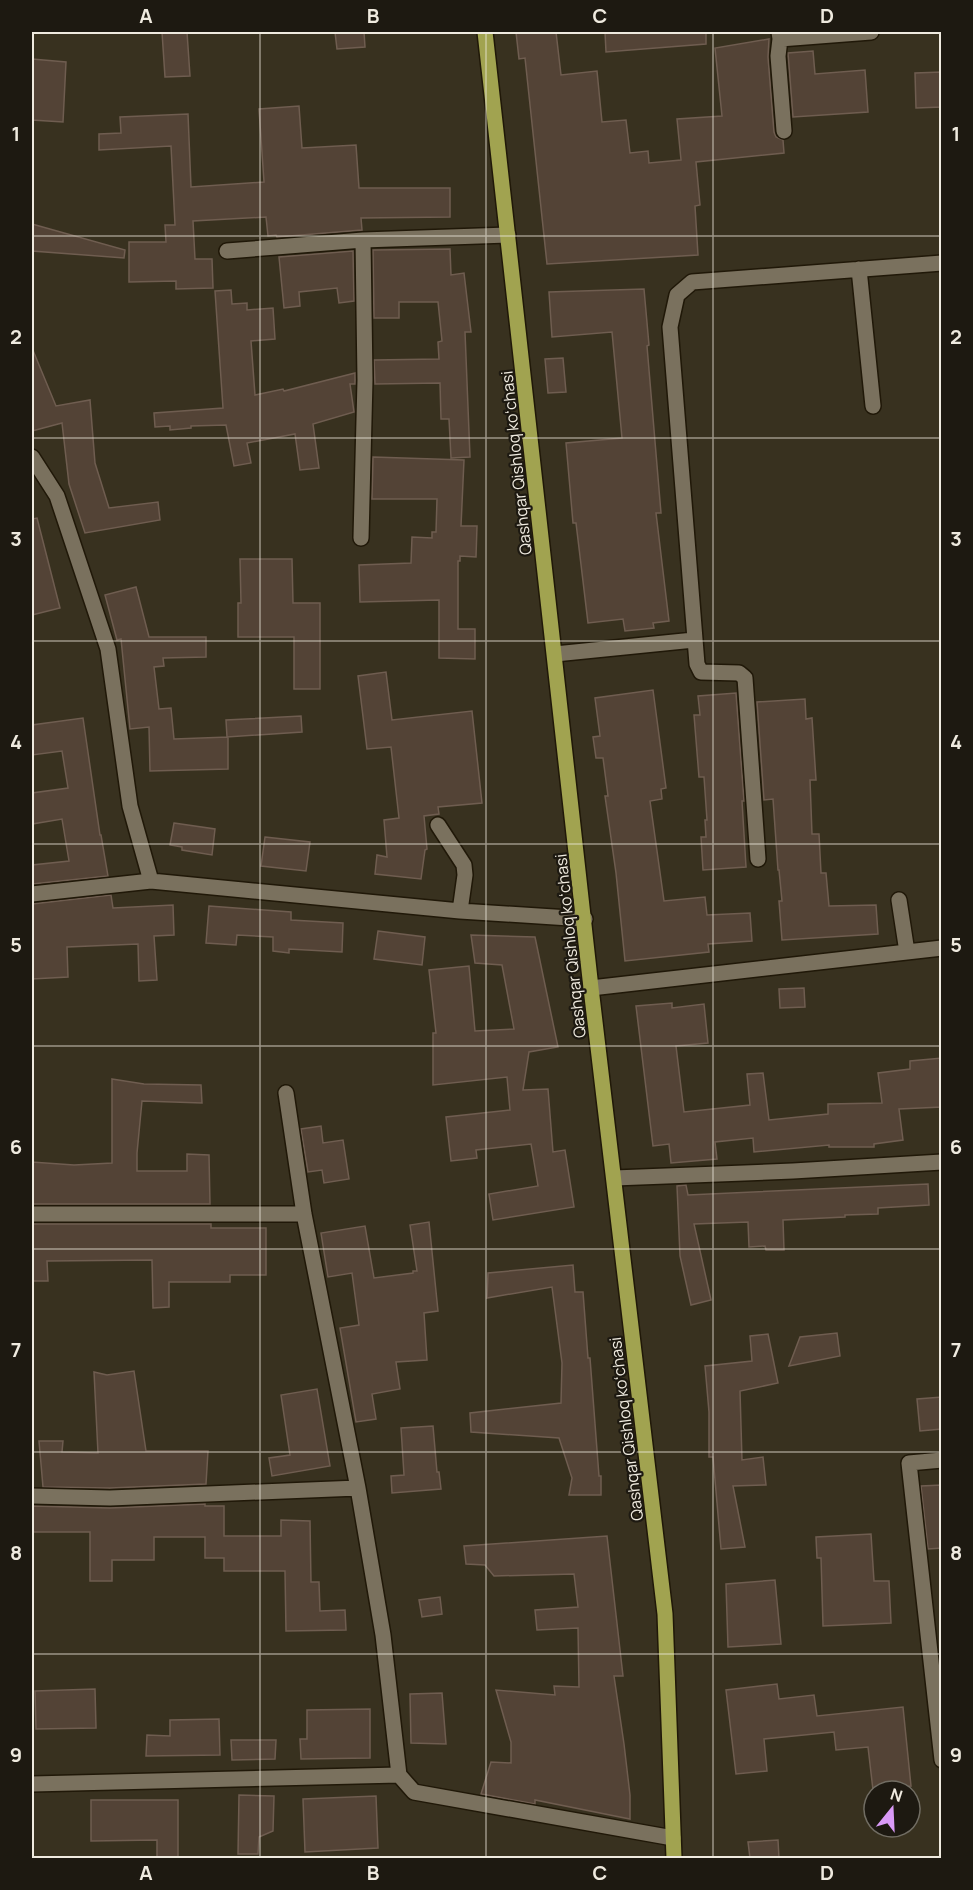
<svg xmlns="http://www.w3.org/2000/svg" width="973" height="1890" viewBox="0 0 973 1890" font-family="Manrope,sans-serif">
<rect width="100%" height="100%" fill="#38311f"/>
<path fill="#534336" stroke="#6f5d50" stroke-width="1.5" d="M162 32H187L190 76 165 77Z
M335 32H364L365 47 337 49Z
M516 32H556L561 75 597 71 602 122 626 120 630 153 648 151 649 163 681 160 677 119 722 116 715 48 769 39 768 57 774 132 776 137 783 140 784 153 696 162 700 205 695 206 698 255 547 264 525 58 519 59Z
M605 32H706V44L606 52Z
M813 51 815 74 865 70 868 112 793 117 788 53Z
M32 59 66 62 63 122 32 120Z
M942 72V107L916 108 915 73Z
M299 106 302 148 356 145 359 188H450V217L361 218 362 230 277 237 276 235 268 236 266 217 193 221 195 259H212L213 288 176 289V281L129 282V242H166L165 225H175L171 146 99 150V134L121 133 120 117 188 114 191 187 264 182 259 109Z
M32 224 125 250 124 258 32 251Z
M450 249 451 275 464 273 471 332H465L470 457 451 458 449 419H441L440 383 375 384 374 360 439 359 438 342 442 341 438 302H399V318H374L373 250Z
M353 251 354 301 339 303 337 288 299 292 300 306 284 308 279 257Z
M644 289 649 345 647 346 661 513H656L669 621 653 623 654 628 625 631 623 619 588 623 576 523H573L566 443 622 438 612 332 552 337 549 292Z
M231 290 232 304 247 303V310L273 308 275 339 251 341 255 395 283 389 284 391 355 373V384H350L354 412 313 424 319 468 300 470 295 434 247 443 251 463 234 466 226 425 191 426V428L170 430V426L155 427 154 413 223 408 215 291Z
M32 348 56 406 90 400 95 463 109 508 158 502 160 520 85 533 69 484 62 423 32 431Z
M563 358 566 392 548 393 545 359Z
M373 457 464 460 461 526H477L476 557 460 556V561H458V629H475V659L439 658V600L360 602 359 565 411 563 412 537 432 538V532H436L437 499H372Z
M37 518 60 608 32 615V519Z
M240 559H292L293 603H320V689H294V637H238V603H241Z
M136 587 149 637H206V657L163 658 164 666 154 667 159 709 171 708 174 739 228 737V769L150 771 149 727 130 729 121 639 117 640 105 595Z
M386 672 392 720 472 711 482 803 438 807 439 814 424 816 427 849 425 850 421 879 375 874 377 855 387 857 384 820 399 818 391 747 367 749 358 676Z
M653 690 666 788 661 789 662 799 650 801 664 901 705 897 707 915 750 913 752 941 708 944 709 952 625 961 616 873 605 796H608L603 758H596L593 737 600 736 595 698Z
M736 693 744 801H742L746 867 703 870 701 837H706L705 820H707L704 777H699L694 715H700L698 696Z
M805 699 806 719 812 718 816 780H810L812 834H819L821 873H826L829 906 876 905 878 934 782 940 779 901H782L779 870H778L773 799 764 800 757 702Z
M301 716 302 732 227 737 226 720Z
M83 718 100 835H101L108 876 32 884V865L69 861 62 819 32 824V793L68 788 62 751 32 755V725Z
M174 823 215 829 212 855 182 850V847L170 845Z
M265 837 310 842 306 871 261 866Z
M111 895 113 908 173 905 174 935 154 936 157 980 139 981 138 944 67 947 68 977 32 979V904Z
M209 906 291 912V920L343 923 342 952 289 949V953L273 951V937L237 935 236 945 206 943Z
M378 931 425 937 422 965 374 959Z
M471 935 535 937 558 1047 529 1052 523 1090 548 1089 553 1152 565 1150 574 1207 493 1220 489 1194 538 1186 531 1144 476 1150 477 1158 451 1161 446 1117 510 1110 507 1077 433 1085V1033H436L429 970 469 966 475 1031 514 1029 502 965 475 963Z
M804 988 805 1007 780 1008 779 989Z
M672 1003V1008L704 1004 708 1043 676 1046 684 1112 750 1105 747 1074 763 1073 769 1120 828 1114V1104L882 1103 878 1073 910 1069V1061L942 1058V1107L899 1109 903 1140 874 1144V1147H829V1145L754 1152 753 1138 715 1142 717 1159 671 1163 669 1144 653 1146 636 1006Z
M112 1079 144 1084 201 1085 202 1103 142 1101 137 1153V1171H187V1154L209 1155 210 1204H32V1162L74 1165 112 1163Z
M321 1126 323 1143 343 1140 349 1179 324 1183 322 1170 308 1172 301 1129Z
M928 1184 929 1205 878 1208V1214L845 1215V1217L783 1220 784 1250H766L765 1246 749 1247 748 1222 694 1224 711 1300 691 1305 680 1256 677 1186 686 1185 688 1195Z
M429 1222 438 1311 424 1313 427 1360 396 1362 400 1389 372 1394 376 1419 356 1422 340 1328 359 1325 352 1273 328 1277 321 1233 365 1226 374 1278 413 1273V1271H417L410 1225Z
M32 1224H211V1228H266V1275H230V1282H169V1307L153 1308 152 1260 47 1261 48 1281H32Z
M573 1265 575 1292H583L588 1358H590L599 1476H601V1495H569L572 1478 559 1438 471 1432 470 1413 561 1403 562 1363 552 1287 487 1298 488 1273Z
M837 1333 840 1356 789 1366 800 1337Z
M768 1334 778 1383 740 1391 742 1460 763 1457 766 1485 733 1486 745 1547 721 1549 713 1457H709V1412L705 1366 752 1361 750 1336Z
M134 1371 146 1451H208L206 1484 110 1488 43 1487 39 1441H63L62 1452 98 1453 94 1372 107 1375Z
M317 1389 330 1466 272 1476 269 1458 290 1455 281 1395Z
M942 1397V1429L920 1431 917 1399Z
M433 1426 437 1472H439L441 1489 392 1493 391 1476 404 1475 401 1428Z
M942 1485V1548L928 1549 921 1486Z
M205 1504V1506H224V1536H281V1520L310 1521 311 1582H319L320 1611 345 1610 346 1630 286 1631 285 1571H224V1558H205V1537H154V1560H112V1581H90V1532H32V1506L110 1508Z
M871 1534 874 1581H889L891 1623 823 1626 821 1558H817L816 1537Z
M607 1536 623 1676H614L624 1744 630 1795V1819L535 1800V1804L481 1794 491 1762 511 1763V1742L496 1690 555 1695 554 1686 579 1687 578 1628 537 1630 535 1610 578 1607 574 1574 494 1576 485 1565 466 1564 464 1546Z
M775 1580 781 1644 728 1647 726 1584Z
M440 1597 442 1614 422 1617 419 1600Z
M777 1684 779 1699 814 1695 817 1716 903 1707 911 1786 873 1790 868 1747 836 1750 834 1732 764 1739 767 1771 736 1774 726 1690Z
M95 1689 96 1728 36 1729 35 1691Z
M442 1693 446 1744 411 1743 410 1694Z
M370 1709V1758L301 1759 300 1739H307V1710Z
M219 1719 220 1755 146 1756 147 1735 170 1736V1720Z
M231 1740H276L275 1759 232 1760Z
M239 1795 274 1796 273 1831 259 1837 258 1854H238Z
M376 1796 378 1848 305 1852 303 1799Z
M91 1800H178V1858H157V1840L91 1841Z
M778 1840 779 1858H750L748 1842Z"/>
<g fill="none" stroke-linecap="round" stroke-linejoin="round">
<g stroke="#201808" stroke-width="18">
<path id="minor" d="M779 32 780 39 871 32
M780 39 778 56 784 131
M363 240 508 235
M227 251 363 240 365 380 361 538
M859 269 873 406
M32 457 57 496 108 649 130 806 151 881
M555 654 694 640
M438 825 464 865 465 875 460 911
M758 859 745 678 739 673 701 672 697 664 670 327 677 295 692 282 942 263
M32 894 151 881 460 911 585 919
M899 900 907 952
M591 988 942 948
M286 1093 304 1214 358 1488 383 1635 399 1775
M614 1178 793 1171 942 1162
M32 1214H304
M942 1460 909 1463 942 1760
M32 1496 110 1498 358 1488
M32 1784 399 1775 414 1792 673 1838"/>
</g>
<g stroke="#201808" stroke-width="18">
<path id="major" d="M485 32 591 988 665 1614 674 1858"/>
</g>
<use href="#minor" stroke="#7a715e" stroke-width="15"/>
<use href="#major" stroke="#a1a350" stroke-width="15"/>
</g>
<path fill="none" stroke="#efeadf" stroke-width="1.5" stroke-opacity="0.55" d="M260 32V1858M486 32V1858M713 32V1858M32 236H942M32 438H942M32 641H942M32 844H942M32 1046H942M32 1249H942M32 1452H942M32 1654H942"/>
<g text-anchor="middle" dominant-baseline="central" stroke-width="4.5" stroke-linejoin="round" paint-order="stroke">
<g font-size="16" fill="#efeadf" stroke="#1d1911">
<text transform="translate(516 463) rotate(-96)">Qashqar Qishloq koʻchasi</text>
<text transform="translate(570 946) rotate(-96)">Qashqar Qishloq koʻchasi</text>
<text transform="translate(626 1429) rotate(-97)">Qashqar Qishloq koʻchasi</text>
</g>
</g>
<rect width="973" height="1890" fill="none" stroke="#1d1911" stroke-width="66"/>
<g transform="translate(892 1809) rotate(18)"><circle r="28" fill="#1d1911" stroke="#716d63" stroke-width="1.5"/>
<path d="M0-4.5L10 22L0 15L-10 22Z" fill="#d99af7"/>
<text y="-9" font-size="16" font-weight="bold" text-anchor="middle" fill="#efeadf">N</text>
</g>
<rect x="33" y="33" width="907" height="1824" fill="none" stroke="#efeadf" stroke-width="2"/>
<g font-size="20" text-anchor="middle" font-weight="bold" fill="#efeadf">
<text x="146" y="23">A</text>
<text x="373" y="23">B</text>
<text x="600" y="23">C</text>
<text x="827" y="23">D</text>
<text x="16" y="141">1</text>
<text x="956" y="141">1</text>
<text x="16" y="344">2</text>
<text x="956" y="344">2</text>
<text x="16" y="546">3</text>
<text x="956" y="546">3</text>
<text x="16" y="749">4</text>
<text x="956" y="749">4</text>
<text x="16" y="952">5</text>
<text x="956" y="952">5</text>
<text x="16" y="1154">6</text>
<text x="956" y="1154">6</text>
<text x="16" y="1357">7</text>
<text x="956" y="1357">7</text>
<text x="16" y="1560">8</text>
<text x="956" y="1560">8</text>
<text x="16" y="1762">9</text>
<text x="956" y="1762">9</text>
<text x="146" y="1880">A</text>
<text x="373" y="1880">B</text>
<text x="600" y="1880">C</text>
<text x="827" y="1880">D</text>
</g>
</svg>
